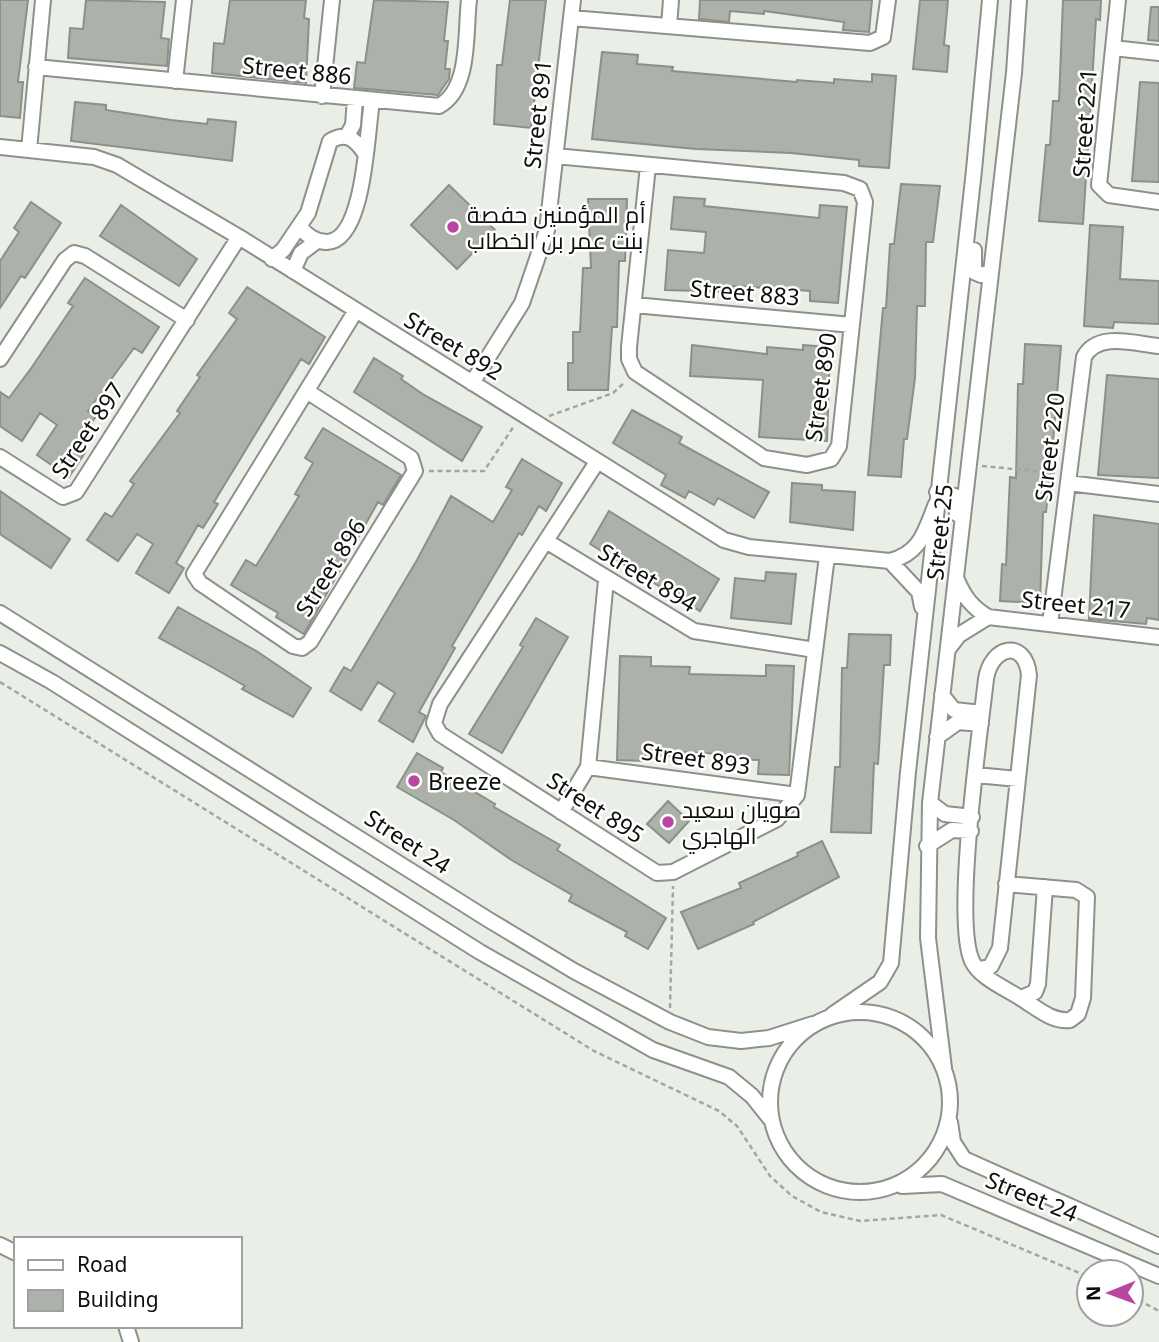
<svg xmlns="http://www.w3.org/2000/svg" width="1159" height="1342" viewBox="0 0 1159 1342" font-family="'Noto Sans',Cairo,sans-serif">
<rect width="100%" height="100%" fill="#e9efe6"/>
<path fill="#acb1a9" stroke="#8b9088" stroke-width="2" d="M0 0H28L18 82H23L20 118 0 116Z
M86 0 165 2 161 38 169 39 167 66 68 58 70 28 83 29Z
M230 0H306L304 18 309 19 306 83 212 73 214 43 224 44Z
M374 0 448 2 444 41H448L445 69H450L449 79 438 95 354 88 357 62 365 63Z
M510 0H546L531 128 494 124 497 65H502Z
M700 0H872L869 32 843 30 844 22 764 11V14L730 11 729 22 699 19Z
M920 0H948L944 45 949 46 947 72 913 69Z
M1063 0H1101L1100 20 1096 19 1083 224 1039 221 1046 145H1050L1053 101H1059Z
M1151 7H1159V41L1148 40Z
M602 52 638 55 637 64 673 67 672 71 797 82V80L834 83V79L872 82V74L896 76 889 168 859 166V160L791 153 696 149 592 139Z
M1140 82 1159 83V182L1132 181Z
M75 102 106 105V110L171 120 207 124 208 119 236 122 232 161 71 141Z
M901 184 940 186 933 242H926L925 306H917L915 378 907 439H904L901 477 868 475 883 308H886L890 244H894Z
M449 185 495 230 457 269 411 225Z
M674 197 705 199 704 206 819 218 820 205 847 207 838 303 810 301V291L770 288 733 286V292L665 290 668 250 704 253 706 232 671 229Z
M588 199H627L625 261H619L617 327H612L608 390H568V363H573V332H580L583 268H591Z
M31 202 61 223 25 278 21 276 0 308V261L19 232 14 228Z
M121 205 197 259 179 286 100 236Z
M1090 225 1123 227 1120 279 1159 281V324L1114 322 1113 328 1084 326Z
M85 278 159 327 142 353 134 348 88 411 96 416 77 445 86 451 69 477 37 455 57 425 40 413 22 441 0 426V392L9 398 32 367 73 306 68 303Z
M247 287 325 337 309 364 301 359 214 502 218 504 203 528 198 525 176 563 184 568 169 593 136 573 153 544 137 534 118 561 87 540 105 513 112 517 134 484 130 481 180 413 177 411 200 377 197 375 237 319 229 313Z
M1025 344 1061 346 1051 466 1046 512H1043L1040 603 1000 601 1002 564 1006 565 1010 477 1016 478 1018 384H1023Z
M692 345 767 354V347L803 350V345L830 347 827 441 759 437 763 380 690 376Z
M374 358 403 376 401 379 424 395 482 427 462 461 354 392Z
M1107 375 1159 379V478L1098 475Z
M632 410 682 437 679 443 769 492 754 518 718 498 714 505 689 491 685 498 661 485 666 475 613 443Z
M323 428 401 475 383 505 378 502 304 634 276 617 278 613 231 585 246 560 256 566 299 496 295 494 313 463 305 458Z
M522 459 562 483 546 511 539 506 522 535 519 533 452 646 455 648 419 712 426 716 413 742 379 721 395 693 378 682 361 710 330 691 344 667 351 671 417 560 451 496 493 522 512 490 506 487Z
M792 483 822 485V490L855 492 853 530 790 522Z
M0 491 70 539 51 568 0 534Z
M609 511 719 579 700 611 590 544Z
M1094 515 1159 524V620L1147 618 1146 624 1089 619Z
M766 572 796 574 791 624 731 618 735 578 765 581Z
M178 607 258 652 311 688 293 717 242 689 245 686 212 667 159 638Z
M536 618 568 637 502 753 469 734 523 647 520 645Z
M849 634 891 635 890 665H884L878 764 874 763 871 833 831 832 835 767H840L842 668H847Z
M620 656 651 657V666L690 667 689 674 766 676V665L794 666 789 775 758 774 759 760 724 759V754L681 752V756L646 755 645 761 617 760Z
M417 753 443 768 441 772 495 804 494 807 560 845 557 850 666 918 648 949 625 936 627 932 569 901 572 895 513 861 454 820 397 787Z
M668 801 689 821 669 843 647 824Z
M822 841 839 877 753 922 754 924 698 949 681 912 741 888 739 883 798 856 797 853Z"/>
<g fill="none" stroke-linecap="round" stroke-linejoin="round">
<g stroke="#8d918a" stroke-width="18">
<path id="minor" d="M1118 0 1099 185 1109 195 1159 202
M571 18 870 43 883 37 888 0
M669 26 671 0
M1113 48 1159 53
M36 67 439 106C471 89 465 32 469 0
M175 81 184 0
M322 96 332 0
M347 136 353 125 355 99
M0 147 94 157 117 165 239 237 724 540 749 547 890 561C921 553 925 531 936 504
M29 150 43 0
M555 156 844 183 860 189 865 202 839 446 831 459 807 465 764 458 635 372 629 359V347L648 166
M300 227C307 236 315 242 327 242 365 241 367 130 372 101
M974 250V272L981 275 991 272
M272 259 283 250 308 213 330 141C346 132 354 138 364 152
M293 271 301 253 317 241
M634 305 852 325
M0 359 65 260 74 253 85 256 187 320
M472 383 522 303 547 230 573 0
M308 392 411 458 415 471 310 642 302 648 293 646 200 583 194 574 355 312
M0 457 63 497 76 492 239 237
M597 462 440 704 434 723 440 734 657 873 673 872 777 819 797 795 827 556
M1068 483 1159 494
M937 492 955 496 957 514
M546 541 694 631 815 650
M890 561 919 592 922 607
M957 580C964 597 972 607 988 617L1159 637
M0 613 489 920 574 971 670 1022 708 1037 741 1041 769 1038 813 1024
M1050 624 1084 357C1098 331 1135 344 1159 346
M949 648 959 635 988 617
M0 653 52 682 480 952 653 1050 729 1077 752 1096 772 1121
M942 695 954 710 982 713
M937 737 958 722 981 724
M588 767 606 580
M976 775 1018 779
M930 803 945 814 972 817
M561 812 588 767 797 795
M927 846 952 830 971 831
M979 970 991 966 1000 948 1029 675C1025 638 991 646 986 679 980 733 953 919 972 961 980 978 1007 989 1022 999 1037 1008 1052 1022 1070 1020L1078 1014 1083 998 1087 897 1076 890 1006 884
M1021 998 1035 992 1038 984 1045 887
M770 1102a90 90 0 1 1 180 0a90 90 0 1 1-180 0Z
M832 1015 880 982 891 963 908 772 974 170 990 0
M944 1068 928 938 930 803 1014 73 1019 0
M950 1122 953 1142 964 1159 1159 1246
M902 1186 942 1184 1159 1276
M0 1245 16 1253
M126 1326 131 1342"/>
</g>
<path stroke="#a2a7a0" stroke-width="2.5" stroke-dasharray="5 3.5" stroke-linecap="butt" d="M549 416 613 393 625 382
M982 466 1056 473
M429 471H484L514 426
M0 682 594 1051 719 1111 737 1126 770 1176 792 1196 821 1212 860 1221 941 1215 1089 1277
M670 1008 673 886
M1131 1296 1159 1311"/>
<use href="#minor" stroke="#fff" stroke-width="14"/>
</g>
<g fill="#b947a1" stroke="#fff" stroke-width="2.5">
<circle cx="453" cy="227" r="7"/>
<circle cx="414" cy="781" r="7"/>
<circle cx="668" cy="822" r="7"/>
</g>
<g text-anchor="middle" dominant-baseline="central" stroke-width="5" stroke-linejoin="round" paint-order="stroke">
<g font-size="23" fill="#0d0f0c" stroke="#fff">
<text transform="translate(297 70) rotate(6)">Street 886</text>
<text transform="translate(537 114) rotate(-84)">Street 891</text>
<text transform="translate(1084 123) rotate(-86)">Street 221</text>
<text transform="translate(745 292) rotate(5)">Street 883</text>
<text transform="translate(454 345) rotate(31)">Street 892</text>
<text transform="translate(820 387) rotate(-82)">Street 890</text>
<text transform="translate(87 430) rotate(-56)">Street 897</text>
<text transform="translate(1049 447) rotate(-83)">Street 220</text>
<text transform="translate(939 532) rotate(-84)">Street 25</text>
<text transform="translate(330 567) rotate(-58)">Street 896</text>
<text transform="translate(648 577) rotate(31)">Street 894</text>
<text transform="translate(1076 604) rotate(6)">Street 217</text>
<text transform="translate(696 758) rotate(8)">Street 893</text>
<text transform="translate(596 807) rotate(33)">Street 895</text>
<text transform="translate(408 841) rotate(33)">Street 24</text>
<text transform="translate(1032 1196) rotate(22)">Street 24</text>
</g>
<g font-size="23" fill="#0d0f0c" stroke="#fff" text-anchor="start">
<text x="467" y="214">أم المؤمنين حفصة<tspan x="467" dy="26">بنت عمر بن الخطاب</tspan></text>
<text x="428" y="781">Breeze</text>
<text x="682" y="809">صويان سعيد<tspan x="682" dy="26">الهاجري</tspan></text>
</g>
</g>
<rect x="14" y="1237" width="228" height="91" fill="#ffffff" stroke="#9e9f9e" stroke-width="2"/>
<rect x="28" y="1260" width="35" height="10" fill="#ffffff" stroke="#9e9f9e" stroke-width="2"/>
<text x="77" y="1272" font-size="21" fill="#0d0f0c">Road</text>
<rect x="28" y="1290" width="35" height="21" fill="#acb1a9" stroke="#9e9f9e" stroke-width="2"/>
<text x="77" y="1307" font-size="21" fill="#0d0f0c">Building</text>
<g transform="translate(1110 1293) rotate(269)"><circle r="33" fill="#ffffff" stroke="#9e9f9e" stroke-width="2"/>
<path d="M0-5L12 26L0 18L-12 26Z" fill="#b947a1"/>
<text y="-10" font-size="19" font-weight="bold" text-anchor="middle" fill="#0d0f0c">N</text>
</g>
</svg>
